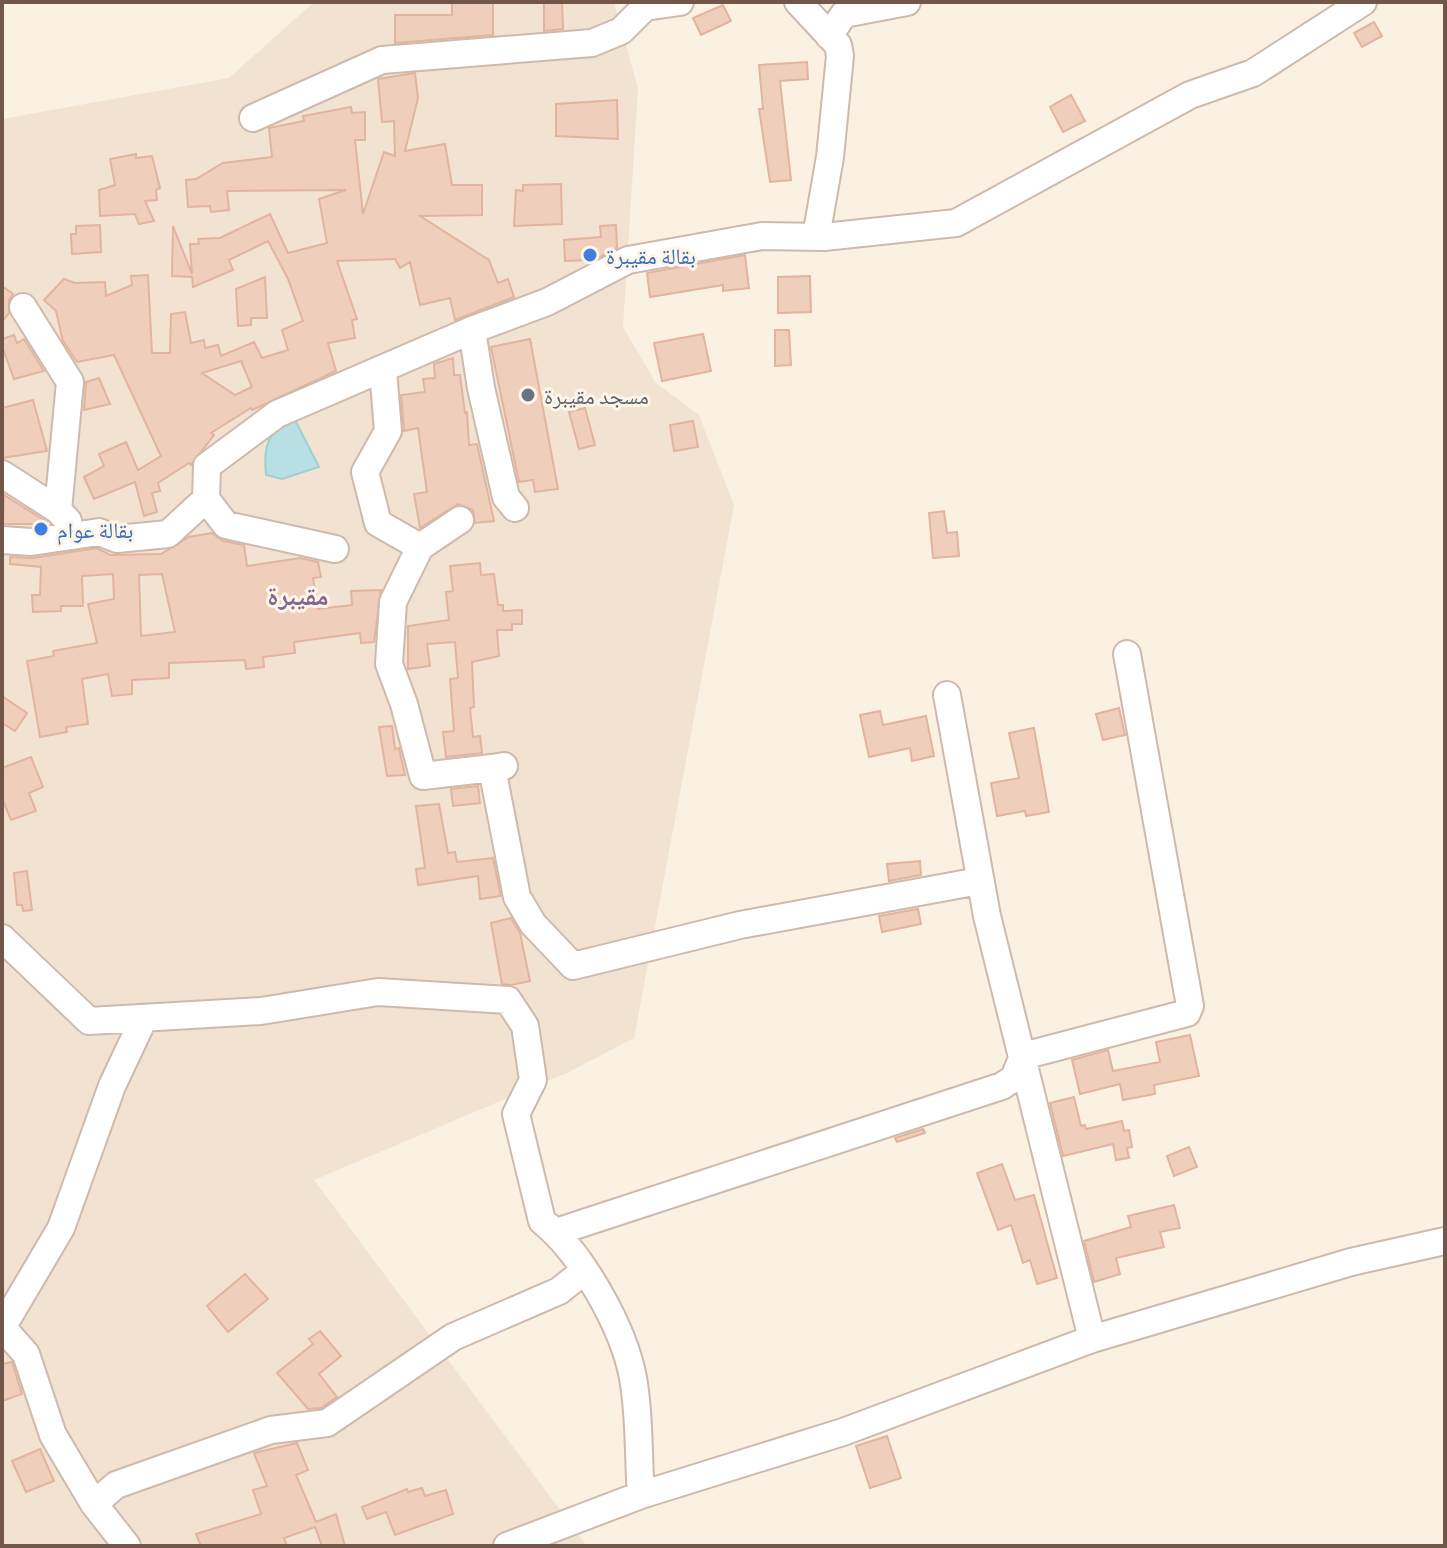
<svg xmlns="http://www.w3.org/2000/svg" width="1447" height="1548" viewBox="0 0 1447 1548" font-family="Commissioner,'Noto Naskh Arabic',sans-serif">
<rect width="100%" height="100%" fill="#fbf1e3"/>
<path fill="#f2e2d2" d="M314 2H614L638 88 623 327 656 383 699 415 734 505 634 1038 569 1072 314 1180 587 1546H2V119L229 78Z"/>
<path fill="#b8e0e4" stroke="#9fcfd5" stroke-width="2" d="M295 420 319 467 282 479 266 475C263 447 267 430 295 420Z"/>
<path fill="#f0cebc" stroke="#e2b49d" stroke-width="2" fill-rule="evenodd" d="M452 2H493V35L395 43V15H452Z
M544 2H562L563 29 544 31Z
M723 5 731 21 701 35 693 18Z
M1374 22 1382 36 1362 47 1354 33Z
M807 62 808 79 780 81 791 180 770 182 759 109H763L759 65Z
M415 73 418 98 405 151 445 144 452 185H482V215L420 216 489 260 498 283 508 279 514 297 455 320 450 298 420 305 410 262 400 268 395 259 337 261 357 319 352 320 355 338 328 343 336 371 252 410 251 408 211 433 214 435 191 465 189 463 158 483 160 491 152 493 157 512 144 516 135 482 94 499 84 477 104 466 99 454 126 442 138 470 161 456 114 355 77 362 63 341 56 311 44 300 64 279 75 283 105 282 106 296 132 285 131 276 148 275 152 353H170L171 314 185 312 191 343 204 340 205 348 218 345 221 356 254 342 262 358 288 350 282 330 303 321 288 279 268 241 229 260 233 270 193 287 192 277 172 276 173 226 192 274 190 244H199L198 239 220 238 270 214 288 253 327 243 319 199 346 190 227 191 229 210 211 212 210 206 188 207 186 180 196 179 223 163 272 157 269 128 304 121 303 116 351 107 352 113 365 112V140H355L363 214 384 152 395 156 394 121 382 122 378 79ZM241 361 252 387 235 395 202 373Z
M1071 95 1085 121 1063 132 1050 107Z
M617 100 618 139 556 136V104Z
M136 154V158L152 156 160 188 156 190 157 200 145 201 154 221 139 224 135 214 100 216 99 190 115 185 110 159Z
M561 184 562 224 514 226 516 190 523 191V185Z
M100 225 101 252 72 254 71 234H76V226Z
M616 225 617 248 594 260 565 261 564 240 601 237 600 226Z
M745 255 749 288 723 291V285L650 297 647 273Z
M810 276 811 312 778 313V277Z
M265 277 267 318H251V325L238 326 236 289Z
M2 286 13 294 9 300V313L2 322Z
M775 330H789L791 365 775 366Z
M703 334 711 371 662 381 654 343Z
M14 335 17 343 24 339 44 371 14 379 2 346V339Z
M530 339 558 489 535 492 533 480 519 482 491 347Z
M453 358 454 375H460L465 413 467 412 469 445 477 444 494 521 475 523 473 510 458 504 420 528 414 494 427 492 418 428 404 431 401 395 425 392 423 379 435 378 434 364Z
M99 378 110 404 84 410 86 382Z
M33 400 47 451 2 458V408Z
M585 408 595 445 579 449 569 412Z
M693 421 698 447 674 451 670 425Z
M4 495 47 522V524H3Z
M944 511 947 533 957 532 959 556 933 558 929 513Z
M212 533 223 541 244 545 247 566 300 558 318 562 321 577 313 578 318 609 352 605 351 591 381 590 374 642 361 643 360 633 294 642 295 653 263 657 264 667 246 669 245 660 169 663V678L132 680V694L112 696 108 674 82 679 88 724 66 727 67 732 40 737 27 661 54 656 53 651 97 643 88 604 114 599 113 574 82 576 83 606H61V611L33 612 32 595H40L41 567 10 564V557L33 558 97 548 110 555 161 554 189 537ZM162 574 175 632 141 636 139 575Z
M480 563 481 575 494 574 498 605H503V611L522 610V624H512V630H497L499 656 472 662 474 707 470 708 473 737 480 736 482 753 446 757 443 732 454 731 450 679 458 678 455 642 427 644 430 666 408 669V626L449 620 446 592 453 591 450 566Z
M2 696 27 713 15 731 2 723Z
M1119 708 1125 735 1103 740 1096 714Z
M880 711 883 725 926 716 934 756 912 761 910 748 869 757 860 715Z
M392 726 395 749 399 748 405 775 387 776 379 727Z
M1034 728 1049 812 1026 816 1025 811 997 816 991 783 1019 778 1009 733Z
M31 757 43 787 29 793 36 811 11 820 2 798V768Z
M478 786 480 803 453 806 451 789Z
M439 804 448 853 455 852 457 862 493 858 501 896 480 899 478 876 418 885 416 869 425 868 416 806Z
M920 861 921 875 889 881 887 864Z
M27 871 32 910 23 911 22 905H17L14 873Z
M918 909 921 924 882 932 879 916Z
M511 918 520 933 530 981 511 985 502 984 491 923Z
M1190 1035 1199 1076 1154 1085 1155 1094 1123 1100 1120 1084 1080 1094 1072 1060 1108 1050 1113 1071 1160 1062 1156 1042Z
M1074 1097 1081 1126 1085 1125 1086 1129 1122 1121 1124 1131 1129 1130 1132 1147 1127 1148 1129 1158 1116 1160 1113 1144 1063 1156 1050 1103Z
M923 1129 925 1133 897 1142 895 1138Z
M1189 1147 1197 1167 1174 1176 1167 1156Z
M1002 1164 1015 1200 1034 1195 1057 1278 1037 1284 1030 1260 1023 1263 1011 1225 998 1230 977 1173Z
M1174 1205 1180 1228 1160 1232 1164 1247 1116 1258 1120 1274 1094 1282 1084 1241 1131 1227 1128 1216Z
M245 1274 268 1299 228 1332 207 1306Z
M320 1331 341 1356 319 1374 337 1397 321 1408 308 1409 277 1373 313 1344 309 1339Z
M12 1362 22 1394 2 1401V1364Z
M887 1436 901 1478 870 1488 856 1446Z
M297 1443 308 1470 296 1475 316 1522 336 1514 345 1546H322L315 1527 284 1538 287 1546H201L196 1534 261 1514 253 1490 267 1486 254 1453Z
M40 1449 54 1481 26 1492 12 1461Z
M422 1488 425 1496 446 1490 453 1514 395 1535 386 1512 367 1519 362 1507 407 1489 408 1492Z"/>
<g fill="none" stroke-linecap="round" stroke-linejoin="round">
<g stroke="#cebaad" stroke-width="30">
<path id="minor" d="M798 2 838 45 840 56 830 157 816 237
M829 36 844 14 907 2
M253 118 382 60 592 43 621 31 645 7 680 2
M23 307 70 382 58 510
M472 330 481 388 506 497 515 508
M383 370 388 431 365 472 378 523 420 547
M2 474 58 510 68 521
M206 499 207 466 277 414 472 330 547 302 628 260 762 236 824 237 956 223 1190 95 1253 73 1363 2
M460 520 420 547 393 602 389 664 404 704 423 776 492 768
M2 540 31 542 99 532 117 539 168 534 206 499 226 525 335 549
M947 695 987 916 1092 1339
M504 766 492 768 517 897 533 924 573 966 740 925 979 881
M2 938 89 1021 261 1011 378 992 508 1000 525 1026 533 1080 516 1114 542 1221C581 1252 624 1328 633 1378 640 1415 638 1457 641 1495
M556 1232 1002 1086 1014 1078 1023 1056 1187 1013 1190 1006 1127 654
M2 1328 61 1228 112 1086 144 1018
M3 1328 26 1354 53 1435 94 1504 127 1546
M94 1504 116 1485 271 1430 327 1423 453 1337 559 1291 584 1271
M507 1546 641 1495 843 1432 1092 1339 1351 1262 1445 1241"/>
</g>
<use href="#minor" stroke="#fff" stroke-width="26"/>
</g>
<g fill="#3f7fe0" stroke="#fef5e9" stroke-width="3">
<circle cx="590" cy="255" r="8"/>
<circle cx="41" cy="529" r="8"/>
</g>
<circle fill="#6b7280" stroke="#fef5e9" stroke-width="3" cx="528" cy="395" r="8"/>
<g text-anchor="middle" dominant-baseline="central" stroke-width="6" stroke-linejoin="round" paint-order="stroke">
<g font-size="22" fill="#366cbe" stroke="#fef5e9" text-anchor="start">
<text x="606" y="255">بقالة مقيبرة</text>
<text x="57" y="529">بقالة عوام</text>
</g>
<g font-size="22" fill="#5b616d" stroke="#fef5e9" text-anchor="start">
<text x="544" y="395">مسجد مقيبرة</text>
</g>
<g font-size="26" font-weight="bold" fill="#836695" stroke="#fef5e9">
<text x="298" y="594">مقيبرة</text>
</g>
</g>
<rect width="1447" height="1548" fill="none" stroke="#72564a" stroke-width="8"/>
</svg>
